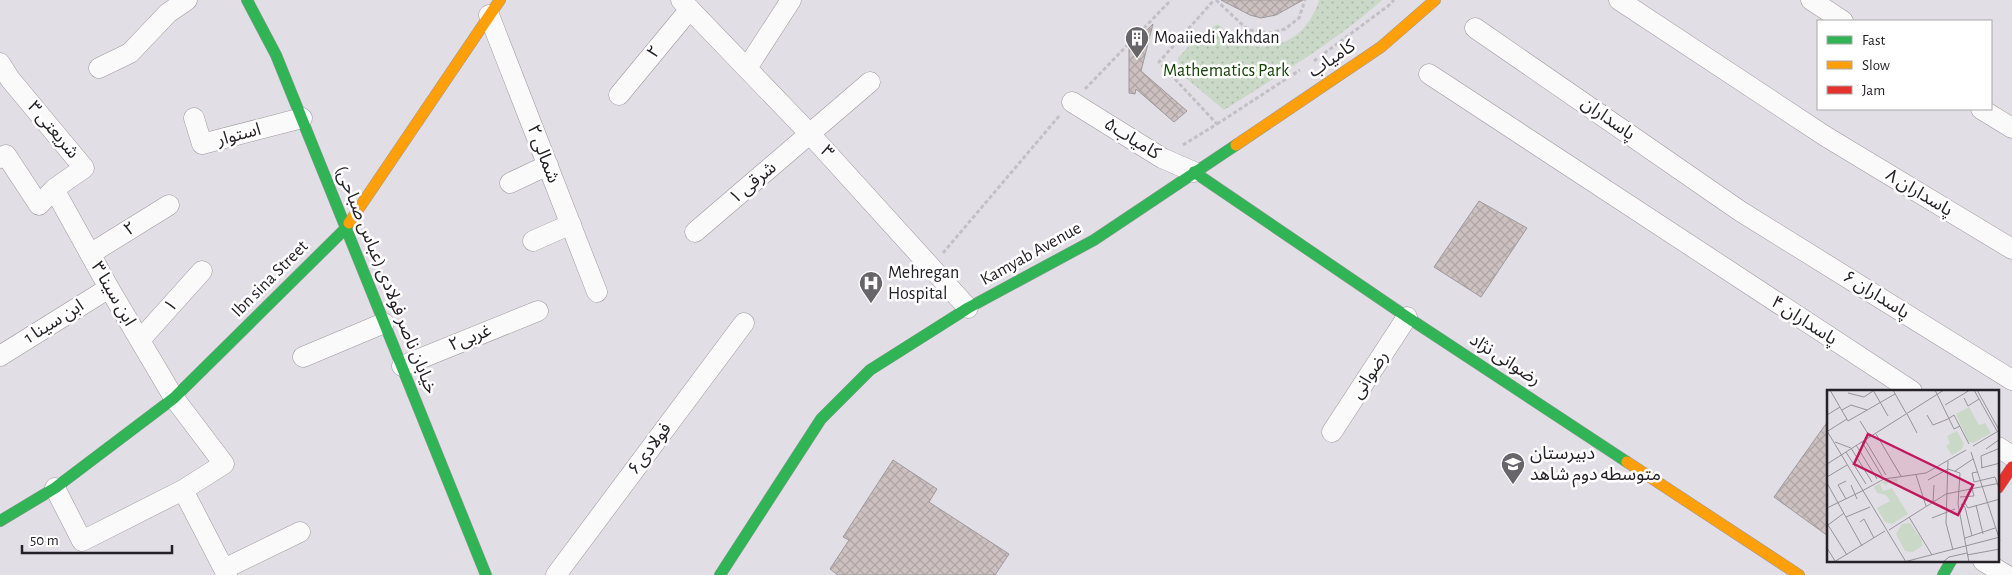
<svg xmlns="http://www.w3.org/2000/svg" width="2012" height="575" viewBox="0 0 2012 575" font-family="'Alegreya Sans','Noto Sans Arabic',sans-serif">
<defs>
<pattern id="park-dots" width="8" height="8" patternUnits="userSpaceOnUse" patternTransform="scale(1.25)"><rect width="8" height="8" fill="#cad8c7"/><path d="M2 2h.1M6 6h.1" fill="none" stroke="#adb9ab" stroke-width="1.8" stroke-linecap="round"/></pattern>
<pattern id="building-cross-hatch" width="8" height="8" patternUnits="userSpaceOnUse" patternTransform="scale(1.25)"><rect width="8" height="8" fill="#ccc0c0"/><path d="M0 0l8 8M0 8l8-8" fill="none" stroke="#afa5a5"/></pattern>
</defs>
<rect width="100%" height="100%" fill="#e2dee6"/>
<path fill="url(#park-dots)" d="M1319 0H1382C1334 43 1277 76 1224 110L1180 73 1178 58 1200 34 1218 24C1224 29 1231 39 1238 42 1267 54 1300 42 1313 14 1316 9 1318 5 1319 0Z"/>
<path fill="url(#building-cross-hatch)" stroke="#9e999c" d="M1221 0H1303L1276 15 1261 18 1250 15Z
M1153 24 1141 71 1187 111 1174 122 1136 89 1135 94 1129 93V47Z
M1479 201 1527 228 1481 297 1434 267Z
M1828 421V536L1774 497Z
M893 460 937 489 929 502 1009 554 995 575H838L830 569 849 540 843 537Z"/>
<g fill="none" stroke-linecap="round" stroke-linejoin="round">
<g stroke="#9a989d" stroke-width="21">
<path id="street" d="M681 0 810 134 968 308
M1619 0 1825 136 2012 249
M1811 0 1843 21
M489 15 597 292
M1475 28 1740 211 2012 380
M0 63 10 79 84 168 54 189 39 205 6 155 0 158
M99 68 130 53 168 13 187 0
M747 68 791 0
M1429 74 1912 391
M619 95 690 9
M1072 102 1162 158 1194 172
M1981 109 2012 128
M194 118 202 144 302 118
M510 183 548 165
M54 189 109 288 174 398 224 464 183 490 227 575
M695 232 870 82
M533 241 571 224
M90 254 169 205
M140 340 202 271
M0 356 109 288
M303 357 384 323
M402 366 538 311
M1332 432 1407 317
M1998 447 2012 456
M55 488 82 541 183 490
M1983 561 2006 575
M224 569 300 532
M556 575 744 323"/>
</g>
<g stroke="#9a989d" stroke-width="12">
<path id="fast" d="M247 0 276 55 486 575
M1194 172 1407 317 1627 462
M0 521 55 488 174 398 345 229 349 223
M720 575 821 419 870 370 968 308 1094 240 1236 145
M1943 575 1951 561"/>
</g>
<g stroke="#9a989d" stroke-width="12">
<path id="slow" d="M1236 145 1381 47 1435 0
M349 223 500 0
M1627 462 1799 575"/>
</g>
<g stroke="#9a989d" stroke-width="12">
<path id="jam" d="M1998 488 2012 467"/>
</g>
<path stroke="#c1c0c3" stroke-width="3" stroke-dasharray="4 2.5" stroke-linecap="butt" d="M1216 0 1248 30 1270 33 1285 29 1299 18 1305 0
M1314 61 1388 6 1394 0
M1085 89 1171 0
M1217 124 1300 70
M1183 145 1217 124 1159 62 1214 0
M943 253 1060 115"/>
<use href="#street" stroke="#fbfafb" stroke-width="20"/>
<use href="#fast" stroke="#30b455" stroke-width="11"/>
<use href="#slow" stroke="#ff9f0a" stroke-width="11"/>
<use href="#jam" stroke="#e5322d" stroke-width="11"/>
</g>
<defs>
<g id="building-pin" transform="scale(1.25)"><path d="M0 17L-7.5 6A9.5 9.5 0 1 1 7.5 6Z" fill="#67646a" stroke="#fff"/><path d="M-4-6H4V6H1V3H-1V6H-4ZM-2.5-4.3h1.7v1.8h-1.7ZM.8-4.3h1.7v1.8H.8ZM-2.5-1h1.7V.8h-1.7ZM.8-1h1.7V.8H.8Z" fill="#fff"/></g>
<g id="hospital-pin" transform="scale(1.25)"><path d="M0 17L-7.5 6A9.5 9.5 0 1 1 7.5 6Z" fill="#67646a" stroke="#fff"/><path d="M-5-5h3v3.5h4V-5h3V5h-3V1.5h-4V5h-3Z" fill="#fff"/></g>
<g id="school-pin" transform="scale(1.25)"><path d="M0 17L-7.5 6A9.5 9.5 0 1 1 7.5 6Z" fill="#67646a" stroke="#fff"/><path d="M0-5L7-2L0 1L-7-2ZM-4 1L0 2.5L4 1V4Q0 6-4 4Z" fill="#fff"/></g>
</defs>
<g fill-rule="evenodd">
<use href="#building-pin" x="1137" y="38"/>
<use href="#hospital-pin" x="871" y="283"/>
<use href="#school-pin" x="1513" y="464"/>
</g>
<g text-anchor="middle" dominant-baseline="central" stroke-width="5" stroke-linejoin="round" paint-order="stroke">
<g font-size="18" fill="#252227" stroke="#fff" text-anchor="start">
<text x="1154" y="38">Moaiiedi Yakhdan</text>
<text x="888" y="273">Mehregan<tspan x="888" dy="21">Hospital</tspan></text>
<text x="1530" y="454">دبیرستان<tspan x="1530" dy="21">متوسطه دوم شاهد</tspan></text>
</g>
<g font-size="18" fill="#252227" stroke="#fff">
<text transform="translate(654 52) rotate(-51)">۲</text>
<text transform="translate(1332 59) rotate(-34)">کامیاب</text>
<text transform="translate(1608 119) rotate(35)">پاسداران</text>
<text transform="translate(53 130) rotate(50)">شریعتی ۳</text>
<text transform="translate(239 135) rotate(-15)">استوار</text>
<text transform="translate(1132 139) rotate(32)">کامیاب۵</text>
<text transform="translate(827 152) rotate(48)">۳</text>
<text transform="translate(543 154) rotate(69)">۲ شمالی</text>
<text transform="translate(753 183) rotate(-40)">۱ شرقی</text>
<text transform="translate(1919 193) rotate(31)">پاسداران ۸</text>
<text transform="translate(130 229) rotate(-32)">۲</text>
<text transform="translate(1031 254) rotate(-29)">Kamyab Avenue</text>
<text transform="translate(270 279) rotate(-45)">Ibn sina Street</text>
<text transform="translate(386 280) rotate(68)">خیابان ناصر فولادی (عباس صباحی)</text>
<text transform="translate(113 294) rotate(60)">ابن سینا ۳</text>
<text transform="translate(1876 295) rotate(32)">پاسداران ۶</text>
<text transform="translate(171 306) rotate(-48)">۱</text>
<text transform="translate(1804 321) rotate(33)">پاسداران ۴</text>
<text transform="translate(54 322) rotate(-32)">ابن سینا 1</text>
<text transform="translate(470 338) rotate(-22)">غربی۲</text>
<text transform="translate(1505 360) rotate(33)">رضوانی نژاد</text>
<text transform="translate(1370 375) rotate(-57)">رضوانی</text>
<text transform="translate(650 449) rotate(-53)">فولادی۶</text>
</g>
<g font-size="18" fill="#144204" stroke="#fff">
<text x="1226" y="71">Mathematics Park</text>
</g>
</g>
<g transform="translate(1827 390)">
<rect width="172" height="172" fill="#e2dee6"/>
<path d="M83 133 95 150V156L86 162 78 161 69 144 75 134Z" fill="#cad8c7"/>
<path d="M142 17 152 35 158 33 164 43 146 53 141 51 129 24ZM130 41 137 54 135 59 125 65 119 56 123 53 120 46ZM70 88V93L65 90 58 96 57 93 53 94 56 101 65 98 81 124 65 134 58 132 50 118 63 111 59 105 50 103 47 97 57 91Z" fill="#cad8c7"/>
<path fill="none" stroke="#96939a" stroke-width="1" d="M3 0 21 31 68 4M46 0 61 26M66 0 79 23M108 0 127 39 133 36M147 0 170 41M150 0 172 40M21 3 37 7 46 1M137 8 141 16 152 9M118 15 143 0M15 20 24 15 40 20M80 24 90 43M0 25 13 17M100 25 106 35 121 29M121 29 127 25 142 54M33 31 43 47M0 41 79 172M1 41 20 29M49 44 74 86M38 50 59 85M8 52 24 58M35 52 55 86M29 55 50 89M146 56 173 40M24 58 45 92M159 59 173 49M19 62 39 94M144 62 173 151M121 71 119 133 126 160M0 74 117 0M154 78 173 73M155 78 154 66 173 58M128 81 146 69M150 82 145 83 147 92 168 87 173 101M89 85 99 116M0 87 20 75M101 90 121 79 133 83 131 114 142 172M0 93 35 156M24 95 30 109M35 101 57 89 99 83 139 60M133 107 147 106 145 98M19 109 11 95 19 91M106 112 107 95M137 112 141 118 173 109M134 114 138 117 145 146M149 115 156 144M0 118 35 101M19 127 43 117M82 127 105 165M105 128 128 119M33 132 37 129 47 148M1 135 20 165M1 135 17 123M62 140 119 104 173 93M138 148 168 138M0 158 8 171M140 165 173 159M7 172 58 141M77 172 173 147M116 172 122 167 140 163"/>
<path fill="#c2185b" fill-opacity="0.15" stroke="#c2185b" stroke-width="2.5" d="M41 44 146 95 131 125 27 74Z"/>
<rect width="172" height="172" fill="none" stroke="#252227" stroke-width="2.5"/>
</g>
<rect x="1817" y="20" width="175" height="90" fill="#ffffff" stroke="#a8a7a9"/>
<rect x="1827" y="36" width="25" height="8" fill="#30b455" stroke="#a8a7a9"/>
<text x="1862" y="45" font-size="15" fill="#252227">Fast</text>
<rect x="1827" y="61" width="25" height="8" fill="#ff9f0a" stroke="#a8a7a9"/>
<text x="1862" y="70" font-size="15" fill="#252227">Slow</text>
<rect x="1827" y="86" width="25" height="8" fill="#e5322d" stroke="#a8a7a9"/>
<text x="1862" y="95" font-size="15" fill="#252227">Jam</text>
<path d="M22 545v8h150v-8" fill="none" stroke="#252227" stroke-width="2.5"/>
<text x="30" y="545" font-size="15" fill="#252227" stroke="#ffffff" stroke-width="4" paint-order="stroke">50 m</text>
</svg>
